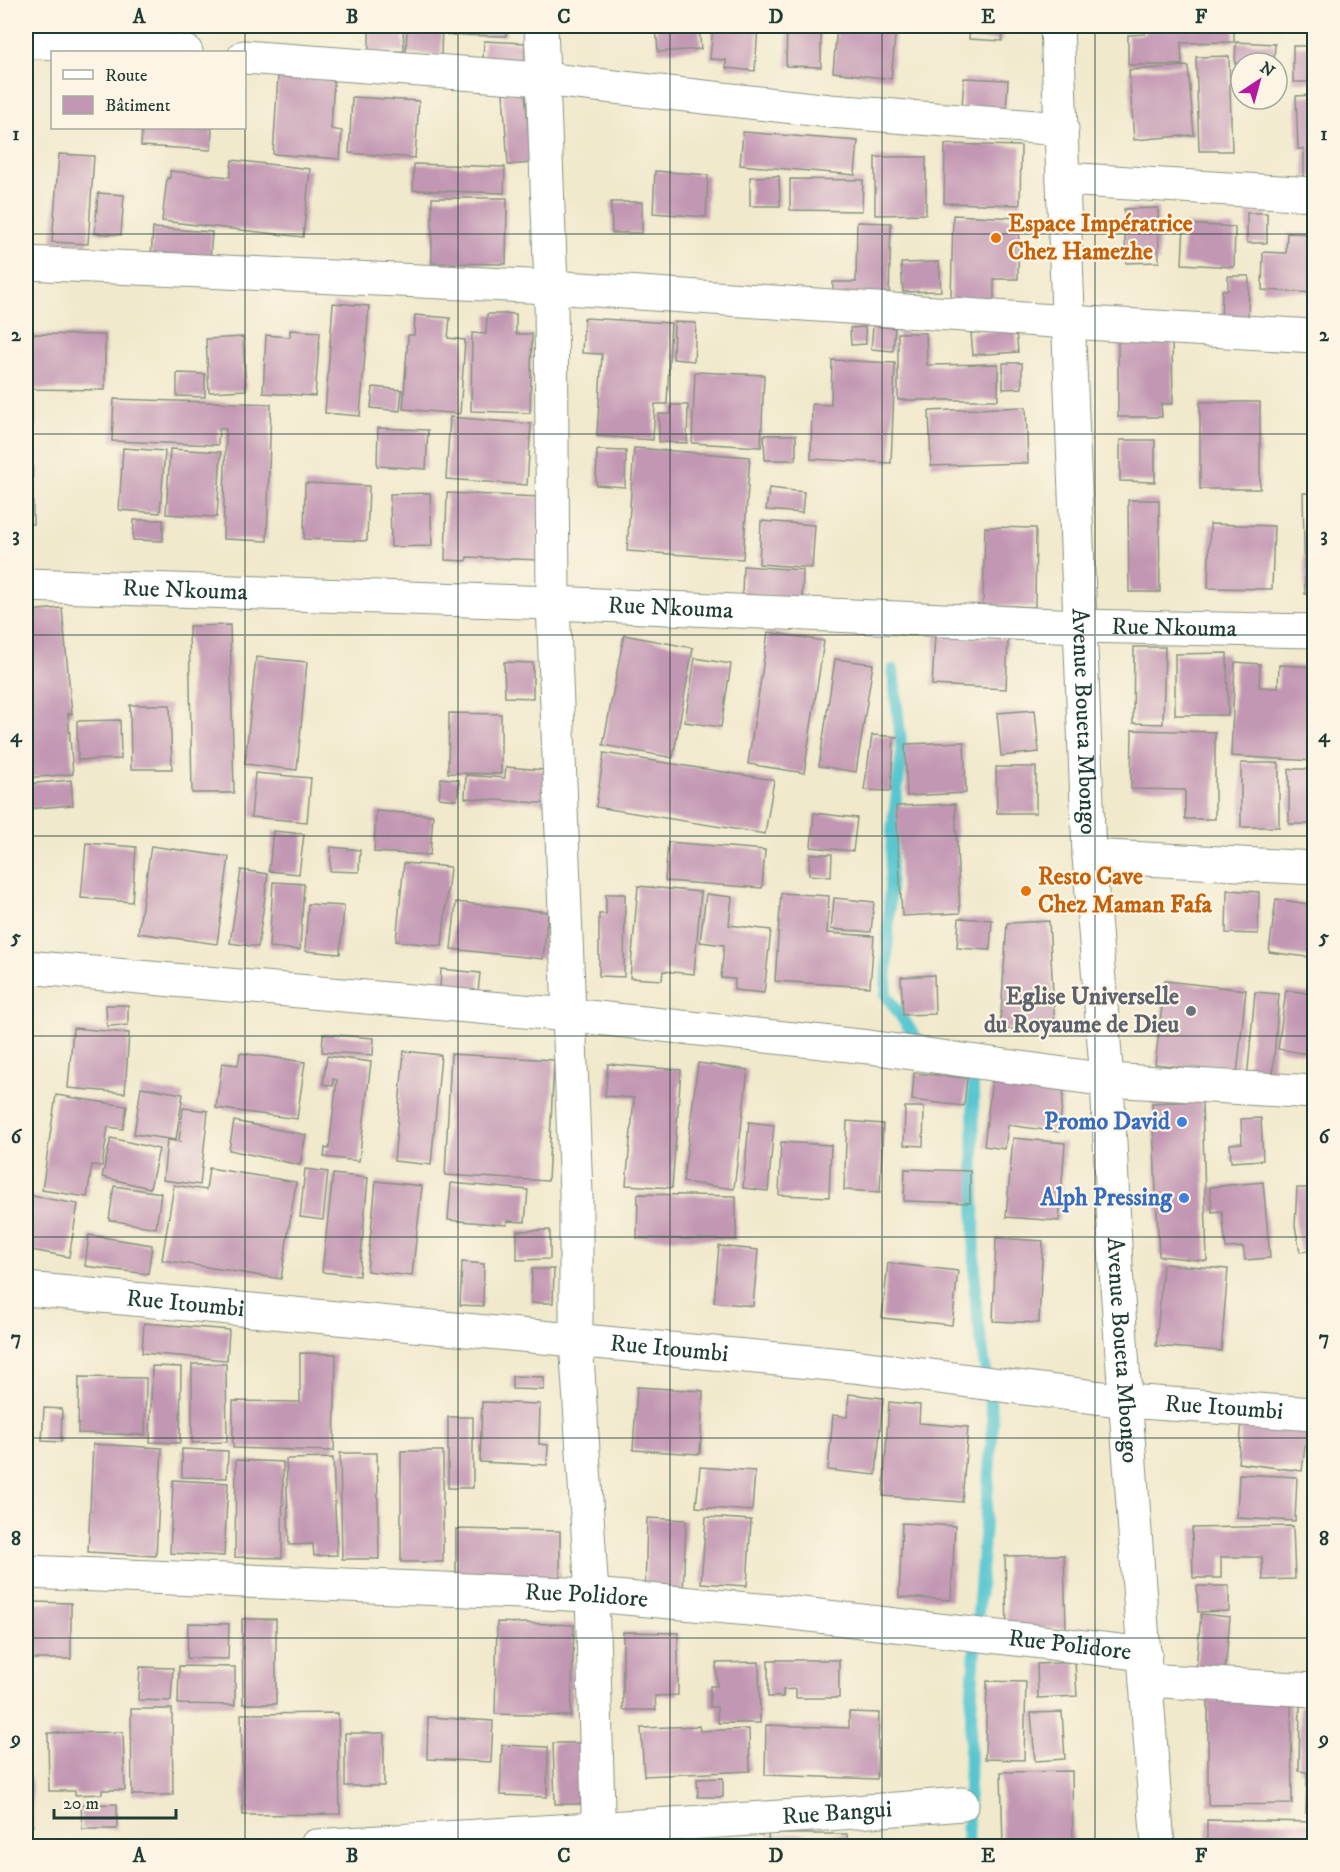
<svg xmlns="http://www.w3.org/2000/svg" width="1340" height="1872" viewBox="0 0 1340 1872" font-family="'IM FELL DW Pica',serif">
<rect width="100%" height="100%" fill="#fcf5e5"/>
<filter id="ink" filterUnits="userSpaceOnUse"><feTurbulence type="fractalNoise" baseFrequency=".0167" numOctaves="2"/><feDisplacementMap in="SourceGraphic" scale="12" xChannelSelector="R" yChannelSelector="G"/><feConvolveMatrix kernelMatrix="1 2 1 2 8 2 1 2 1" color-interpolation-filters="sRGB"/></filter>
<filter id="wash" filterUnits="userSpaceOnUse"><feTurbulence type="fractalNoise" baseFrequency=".008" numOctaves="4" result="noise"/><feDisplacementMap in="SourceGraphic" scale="24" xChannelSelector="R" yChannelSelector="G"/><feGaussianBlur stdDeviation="1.35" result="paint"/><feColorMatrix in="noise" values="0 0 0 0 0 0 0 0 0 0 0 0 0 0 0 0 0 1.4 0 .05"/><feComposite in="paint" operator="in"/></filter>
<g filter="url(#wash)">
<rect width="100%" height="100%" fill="#f0e9cc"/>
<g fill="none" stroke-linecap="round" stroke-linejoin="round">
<path stroke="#59c6d0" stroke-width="12" d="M893 670 902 752 892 831 886 995 924 1049
M954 1068 973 1081 975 1299 993 1421 972 1690 967 1846"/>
</g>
<g id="blocks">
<path fill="#c297b3" d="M375 26H403L404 51 369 52V29H375Z
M407 26H442L441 55 406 53Z
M447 26H506V36L447 35Z
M656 26H699L701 49 658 52Z
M713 26H758L755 71 726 68V60L710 59Z
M787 26H821V67L786 66Z
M837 26H896L891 79 833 72Z
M970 26H1003L1002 41 969 39Z
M1145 26H1234V42L1181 43 1182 65H1128V35L1145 34Z
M484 41 525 43V62L483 59Z
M1236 42 1275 44 1274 63 1235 64Z
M1293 46H1314V82H1293Z
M1229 56 1232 151H1199L1196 57Z
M1188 66 1194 135 1134 140 1129 70Z
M278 76 334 80 331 129 342 131 340 159 273 154Z
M964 78 1008 80 1006 110 962 107Z
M525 91 531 163 508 165 503 93Z
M1314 95V177H1304V149H1298L1296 96Z
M352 97 419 101 415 158 349 153Z
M142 128H212L211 150 141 146Z
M743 132 858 141 855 175 740 165Z
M945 144 1021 146 1020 205 944 203Z
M59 154 94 156 88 244 52 242Z
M875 157H926V214L875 215Z
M232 160 310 169 303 237 162 221 167 178H170V171L230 177Z
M414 164 505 167 504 193 413 190Z
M655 171 708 175 706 217 653 213Z
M779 176 780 206H750V177Z
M790 179 863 180 862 211 790 210Z
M98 193 124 195 121 235 95 233Z
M432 198H507L506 264 432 263Z
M611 202H642V233H612Z
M1158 208 1159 262 1126 263 1124 209Z
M1247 213H1267V243H1247Z
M953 215 1019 218 1018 279H994V303L951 302Z
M857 222 891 223 889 298 833 297V282H856Z
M1184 224 1235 227 1234 267 1182 264Z
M153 228 212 232 210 260 151 256Z
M1287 233 1314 234V293L1262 290 1263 252 1286 253Z
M939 262 941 291 903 292 901 263Z
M1228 276H1249L1248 322 1221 321 1222 290H1228Z
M333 303 369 306 360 416 325 413Z
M487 314H516V334H532L530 413 471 411 472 333 486 334Z
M415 315 450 318 448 338 465 340 460 414 403 409 408 335H414Z
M584 318 671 323 667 404H655L653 440 597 436 602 354 582 353Z
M674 322 696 323 694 361 673 359Z
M873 326 895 328 893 351 871 349Z
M865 327 866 344 851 345 850 328Z
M290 330 320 332 315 396 263 393 266 335 290 337Z
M1016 330 1018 352 973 355 971 333Z
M898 333H926L927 365 998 364V400H898Z
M26 334 105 335V390L26 389Z
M243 337 246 390 209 392 206 339Z
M1118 339H1172L1173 404H1161L1162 417H1118Z
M832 360 895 363 891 463 811 459 812 404 831 405Z
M1003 363H1022V388L1003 389Z
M695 372 764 375 761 447 692 443Z
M177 373 205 374V397L177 396Z
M373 387 402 390 400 411 371 408Z
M26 394H32L33 524 26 525Z
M114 399 271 404 267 541 223 539 226 429H219L218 445 112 441Z
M1200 402H1260V489H1200Z
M671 405H688L687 443 659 442V414H671Z
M1026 407 1028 463 931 466 929 411Z
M450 417 531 424 527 485 446 479Z
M378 428 428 430 426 469 377 466Z
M764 435H796V460H765Z
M1120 440H1155V482L1120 481Z
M123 448 165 451 160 513 119 510Z
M634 448 750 457 743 559 627 551Z
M170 449 221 452 217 517 166 514Z
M597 450 626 451 625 487 596 485Z
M305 483 369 486 367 541 304 539Z
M769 488 804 492 802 513 766 510Z
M430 493 432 546 391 547 390 494Z
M447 493 541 497 539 560 467 557 466 561 445 560Z
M1303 493H1314V594H1305Z
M1128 500H1159L1160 592H1129Z
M134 520H163V541L133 540Z
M761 521 815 525 812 568 759 564Z
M1210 524 1274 526 1272 589 1208 588Z
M985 527 1036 528 1035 607 983 605Z
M743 566 803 570 802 598 742 595Z
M62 608 72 714H68L73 774 26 778V611Z
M230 625 234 793H192L189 626Z
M768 632 824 641 804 773 748 764Z
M624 635 693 648 673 758 603 745Z
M935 635 1008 639 1006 689 932 685Z
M1134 647H1165L1163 724 1133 723Z
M1227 653 1228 715H1175V654Z
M256 657 307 662 297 770 245 764Z
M695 658 731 664 721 727 685 722Z
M835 659 873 664 856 772 819 766Z
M504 662 533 663V698L505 697Z
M1235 662 1260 664 1259 687 1278 688 1279 665 1314 667V761L1231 756Z
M130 705H170L172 769H131Z
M1035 710 1039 752 1001 756 997 713Z
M449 713 501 714V774L448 773Z
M120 720 121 759 78 760 77 721Z
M1132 730 1215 732V819H1185V790L1131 789Z
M872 735 899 737 894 739 891 791 864 790Z
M964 742 966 793 907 796 905 744Z
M604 753 774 780 765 834 596 807Z
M1241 763H1279V827H1241Z
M506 767 557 771 555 804 465 798 466 775 505 778Z
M996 767H1036V813H997Z
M1289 769H1314V824H1289Z
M255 773 311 778 307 822 251 817Z
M441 778 459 780 457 800 439 798Z
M71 780 73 805 26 809V784Z
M955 804 960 913 902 916 896 806Z
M376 811 433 815 430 855 374 852Z
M814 813 857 818 853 851 811 847Z
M273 831 304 834 299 874 269 871Z
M668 842 765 850 762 888 665 881Z
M86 843 136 847 132 902 81 898Z
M151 846 229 857 217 944 138 933Z
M331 847 360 850 359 872 330 871Z
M810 854H832L831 877 809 875Z
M404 863 450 867 442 946 396 941Z
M241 870 268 874 258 947 230 943Z
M273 882 304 884 300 950 269 947Z
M638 886 701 892 694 974 663 971 662 980 630 978Z
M1227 890 1259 892 1258 934 1226 933Z
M781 893 829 896 827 933 874 936 870 987 775 981Z
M606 894H625L624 977 599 976V914H606Z
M706 894 732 897 729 925 771 930 764 993 734 990 735 979 721 978 724 945 700 942Z
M834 898 874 902 871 932 831 929Z
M1276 899 1314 905V958L1269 952Z
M456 902 548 912 543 959 451 949Z
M308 904 344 906 340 954 305 951Z
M959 918 992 920 990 950 957 948Z
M1049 921 1055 1030 1000 1029 1007 923Z
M441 969 480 973 478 992 440 988Z
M934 975 935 1014 903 1015 901 977Z
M1165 981 1246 990 1237 1074 1155 1064Z
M1286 990 1314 994V1055L1278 1049Z
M1255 992 1279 994 1272 1083 1247 1080Z
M106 1005H128V1025L107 1026Z
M73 1028 129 1033 125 1093 68 1088Z
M323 1034 374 1038 373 1055 322 1052Z
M404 1051 441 1055 431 1165 394 1161Z
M240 1053 305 1062 297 1119 216 1108 222 1063 238 1065Z
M451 1054 554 1060 548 1181 445 1175Z
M327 1056 371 1062 359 1161 324 1157 325 1148 329 1149 337 1080 333 1079V1086L323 1084Z
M698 1063 748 1070 734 1189 683 1182Z
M608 1064 681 1070 672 1188 626 1185 634 1098 605 1096Z
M914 1073 967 1078 964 1106 912 1100Z
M992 1080 1064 1088 1059 1132 1008 1125 1005 1149 984 1146Z
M141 1087 183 1094 176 1140 134 1134Z
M56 1095 127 1106 123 1129 108 1127 102 1166 92 1165 87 1197 42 1190Z
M1202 1101 1207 1261 1159 1256 1152 1103Z
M905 1107H924L923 1146 904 1145Z
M183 1108 208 1111 200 1185 163 1180 167 1140 181 1142 179 1141Z
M1261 1118 1263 1160 1231 1162 1230 1144 1242 1143 1241 1119Z
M234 1121 306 1135 300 1165 229 1150Z
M847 1121 883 1124 880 1192 844 1190Z
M749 1122 774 1125 768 1191 743 1188Z
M111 1138 159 1149 150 1188 102 1177Z
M1013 1138 1065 1143 1059 1221 1006 1217Z
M781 1142 831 1145 829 1197 779 1195Z
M209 1168 296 1182 281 1279 162 1260 174 1185 206 1190Z
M305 1169 328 1172 323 1220 300 1217Z
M905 1169 970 1171V1203L904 1201Z
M333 1174 368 1178 359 1276 322 1272Z
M376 1181 422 1186 412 1276 367 1271Z
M1263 1182 1270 1258 1245 1260 1243 1247 1226 1248 1222 1211 1212 1212 1210 1187Z
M451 1183 528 1190 525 1222 507 1221V1225L448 1220Z
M114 1186 161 1193 156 1228 109 1220Z
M1297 1188H1314V1250L1300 1252 1295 1226Z
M638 1194 736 1196V1240L637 1238Z
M26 1195 78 1204 69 1257 26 1249Z
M550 1230V1259L517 1260V1231Z
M89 1235 152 1245 148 1274 85 1266Z
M996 1238 1043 1241 1039 1323 993 1321Z
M719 1246 758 1250 753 1306 714 1302Z
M462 1262 484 1264 483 1306 460 1305Z
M888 1263 958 1271 952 1325 882 1318Z
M1163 1264 1228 1269 1221 1351 1156 1346Z
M532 1269H554L553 1303H531Z
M144 1323 229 1330 227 1360 142 1353Z
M300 1353 336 1354 334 1451 233 1448V1401L300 1402Z
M192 1364H226L227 1442 192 1443Z
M152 1366 181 1367 180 1443 150 1442Z
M512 1376 544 1377V1390L512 1389Z
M79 1377 146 1378 145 1435 78 1433Z
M637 1387 703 1391 700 1454 633 1450Z
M849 1394 883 1398 876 1475 828 1470 833 1415 847 1417Z
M482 1402 540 1404 539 1444 548 1445 547 1465 480 1462Z
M889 1402 920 1405 919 1423 968 1427 962 1502 883 1496Z
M44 1408 62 1409 61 1442 42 1441Z
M448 1417H473V1488H448Z
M1242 1422 1307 1430 1302 1471 1238 1463Z
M93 1444 162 1448 156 1556 88 1552Z
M182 1449 228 1451 227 1478 182 1477Z
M401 1451H443V1562H401Z
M340 1453H377L379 1559H342Z
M333 1458 337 1555 314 1556 313 1544 289 1545 286 1459Z
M236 1460 283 1462 282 1558 235 1557Z
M700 1467 755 1471 752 1511 696 1507Z
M1239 1474 1297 1477 1295 1521 1237 1518Z
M1312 1478H1314V1517L1309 1516Z
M173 1480 228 1483 224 1556 170 1553Z
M706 1517 751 1520 747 1586 701 1583Z
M647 1518 686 1520 683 1594 645 1593Z
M902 1523 955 1526 951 1600 899 1597Z
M1293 1526 1295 1579 1263 1580 1262 1557H1221V1578H1193L1192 1528Z
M456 1529 560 1531V1586L456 1579Z
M1064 1555 1066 1628 1007 1629 1005 1556Z
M1197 1586H1229V1611L1198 1612Z
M32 1602 71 1603V1659H32Z
M1313 1608H1314V1664H1310Z
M1201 1614 1230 1617 1225 1671 1196 1668Z
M242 1619H276V1704H243Z
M497 1622 574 1625 571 1716 495 1714Z
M188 1623 229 1624 228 1659 187 1658Z
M623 1632 678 1633V1695L655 1696 656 1710H623Z
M768 1660H839V1698H796V1689L783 1690V1697H768Z
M759 1662 760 1723H718L717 1707H710V1686H717L716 1663Z
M1075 1662 1077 1696 1038 1698 1037 1664Z
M179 1666 235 1667V1705L178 1704Z
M140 1667 173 1668 171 1701 138 1700Z
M987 1681 1026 1682 1024 1760 985 1759Z
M1208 1700H1291L1292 1804 1208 1805Z
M1300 1706H1314V1814L1306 1813 1307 1772 1299 1771Z
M131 1709H172L173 1795H132Z
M849 1712 879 1713 877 1779 765 1775 766 1725 849 1728Z
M1062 1712 1065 1759 1035 1761 1031 1713Z
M338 1713 340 1814 243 1815 241 1714Z
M428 1717 493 1721 491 1762 427 1759Z
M699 1726 700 1731 749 1729 750 1771 644 1776 641 1728Z
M123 1732 125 1790H102V1794L75 1795V1791H49L48 1733Z
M345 1733H384V1786H345Z
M553 1743H580L583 1804H555Z
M502 1745 548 1747 547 1797 500 1795Z
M1072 1771 1073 1845 1003 1846 1001 1772Z
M31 1777 33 1826H26V1778Z
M723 1778V1797H698L697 1779Z
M117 1804V1829H82L81 1805Z
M1207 1820 1314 1822V1846H1207Z
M768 1834H847V1846H769Z"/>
</g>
</g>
<g filter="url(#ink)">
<use href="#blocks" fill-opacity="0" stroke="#889380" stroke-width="1.5"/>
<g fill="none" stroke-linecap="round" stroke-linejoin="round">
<g stroke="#889380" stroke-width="35">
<g id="minor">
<path d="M541 26 551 287 553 603 576 1194V1340L592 1595 599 1846"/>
<path d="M26 41 186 52"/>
<path d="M244 57 542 79 830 111 1062 129"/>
<path d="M1063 179 1314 194"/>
<path d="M26 263 551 287 1068 322 1314 336"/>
<path id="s1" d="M26 585 553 603 1080 626 1314 631"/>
<path d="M1089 856 1314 868"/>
<path d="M26 967 569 1015 869 1047 1107 1080 1314 1092"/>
<path id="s2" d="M26 1572 592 1595 793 1613 1145 1654"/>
<path d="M1146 1680 1314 1690"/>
<path id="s3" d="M316 1846C532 1832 747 1821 962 1804"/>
</g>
</g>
<g stroke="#889380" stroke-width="35">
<g id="tertiary">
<path id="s4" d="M1057 26 1089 856 1107 1080 1117 1286 1158 1846"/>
<path id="s5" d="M26 1289 853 1366 1126 1401 1314 1414"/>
</g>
</g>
<use href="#minor" stroke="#fff" stroke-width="33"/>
<use href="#tertiary" stroke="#fff" stroke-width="33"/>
</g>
</g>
<path fill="none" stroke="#1f3d34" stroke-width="1.5" stroke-opacity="0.55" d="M245 26V1846M458 26V1846M670 26V1846M882 26V1846M1095 26V1846M26 234H1314M26 434H1314M26 635H1314M26 836H1314M26 1036H1314M26 1237H1314M26 1438H1314M26 1638H1314"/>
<g fill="#e8710a" stroke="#fcf5e5" stroke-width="2">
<circle cx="996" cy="238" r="6"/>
<circle cx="1026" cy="891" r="6"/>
</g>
<circle fill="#6b7280" stroke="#fcf5e5" stroke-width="2" cx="1191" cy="1011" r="6"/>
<g fill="#3f7fe0" stroke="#fcf5e5" stroke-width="2">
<circle cx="1182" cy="1122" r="6"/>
<circle cx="1184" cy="1198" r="6"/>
</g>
<g text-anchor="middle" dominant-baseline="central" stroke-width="4.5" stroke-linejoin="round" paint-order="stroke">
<g font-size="24" font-weight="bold" fill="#c56008" stroke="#fcf5e5" text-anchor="start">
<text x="1008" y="224">Espace Impératrice<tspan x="1008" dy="28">Chez Hamezhe</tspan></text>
<text x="1038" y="877">Resto Cave<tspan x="1038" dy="28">Chez Maman Fafa</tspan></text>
</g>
<g font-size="24" fill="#1f3d34" stroke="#fcf5e5">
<text stroke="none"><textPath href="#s1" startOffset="159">Rue Nkouma</textPath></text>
<text stroke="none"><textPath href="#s1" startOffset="645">Rue Nkouma</textPath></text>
<text stroke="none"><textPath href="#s1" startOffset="1149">Rue Nkouma</textPath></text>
<text stroke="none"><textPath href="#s4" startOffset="696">Avenue Boueta Mbongo</textPath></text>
<text stroke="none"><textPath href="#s5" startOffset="160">Rue Itoumbi</textPath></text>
<text stroke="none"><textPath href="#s5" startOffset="646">Rue Itoumbi</textPath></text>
<text stroke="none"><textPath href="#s4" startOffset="1326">Avenue Boueta Mbongo</textPath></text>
<text stroke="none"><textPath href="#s5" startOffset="1204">Rue Itoumbi</textPath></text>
<text stroke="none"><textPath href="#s2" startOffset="561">Rue Polidore</textPath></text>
<text stroke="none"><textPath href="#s2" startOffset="1047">Rue Polidore</textPath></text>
<text stroke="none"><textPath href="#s3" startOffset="522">Rue Bangui</textPath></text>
</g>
<g font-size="24" font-weight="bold" fill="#5b616d" stroke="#fcf5e5" text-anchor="end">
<text x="1179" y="997">Eglise Universelle<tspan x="1179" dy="28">du Royaume de Dieu</tspan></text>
</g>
<g font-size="24" font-weight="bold" fill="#366cbe" stroke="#fcf5e5" text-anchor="end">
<text x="1170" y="1122">Promo David</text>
<text x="1172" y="1198">Alph Pressing</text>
</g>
</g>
<rect width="1340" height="1872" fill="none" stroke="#fcf5e5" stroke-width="66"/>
<rect x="51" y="51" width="195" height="78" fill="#fcf5e5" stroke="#a4ab9e" stroke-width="1.5"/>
<rect x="63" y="70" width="30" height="9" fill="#ffffff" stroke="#a4ab9e" stroke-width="1.5"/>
<text x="105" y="81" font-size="18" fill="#1f3d34">Route</text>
<rect x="63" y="96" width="30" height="18" fill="#c297b3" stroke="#a4ab9e" stroke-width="1.5"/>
<text x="105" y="111" font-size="18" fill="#1f3d34">Bâtiment</text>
<g transform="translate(1259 81) rotate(36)"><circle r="28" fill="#fcf5e5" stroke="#a4ab9e" stroke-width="1.5"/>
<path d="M0-4.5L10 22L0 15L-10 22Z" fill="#b5179e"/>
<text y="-9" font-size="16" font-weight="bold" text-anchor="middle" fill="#1f3d34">N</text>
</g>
<path d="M54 1809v9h122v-9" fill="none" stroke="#1f3d34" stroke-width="3"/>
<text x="63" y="1809" font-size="18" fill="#1f3d34" stroke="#fcf5e5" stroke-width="4.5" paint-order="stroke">20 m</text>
<rect x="33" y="33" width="1274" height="1806" fill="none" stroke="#1f3d34" stroke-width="2"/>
<g font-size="20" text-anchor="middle" font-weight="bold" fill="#1f3d34">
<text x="139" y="23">A</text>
<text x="352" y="23">B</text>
<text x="564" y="23">C</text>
<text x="776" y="23">D</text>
<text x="988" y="23">E</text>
<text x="1201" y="23">F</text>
<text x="16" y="140">1</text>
<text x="1324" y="140">1</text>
<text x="16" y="341">2</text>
<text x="1324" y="341">2</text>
<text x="16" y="541">3</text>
<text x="1324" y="541">3</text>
<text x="16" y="742">4</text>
<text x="1324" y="742">4</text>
<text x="16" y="943">5</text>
<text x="1324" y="943">5</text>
<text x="16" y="1143">6</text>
<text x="1324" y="1143">6</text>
<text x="16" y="1344">7</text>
<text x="1324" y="1344">7</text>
<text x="16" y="1545">8</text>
<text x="1324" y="1545">8</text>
<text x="16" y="1745">9</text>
<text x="1324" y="1745">9</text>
<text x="139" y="1862">A</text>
<text x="352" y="1862">B</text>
<text x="564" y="1862">C</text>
<text x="776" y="1862">D</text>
<text x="988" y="1862">E</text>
<text x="1201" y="1862">F</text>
</g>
</svg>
